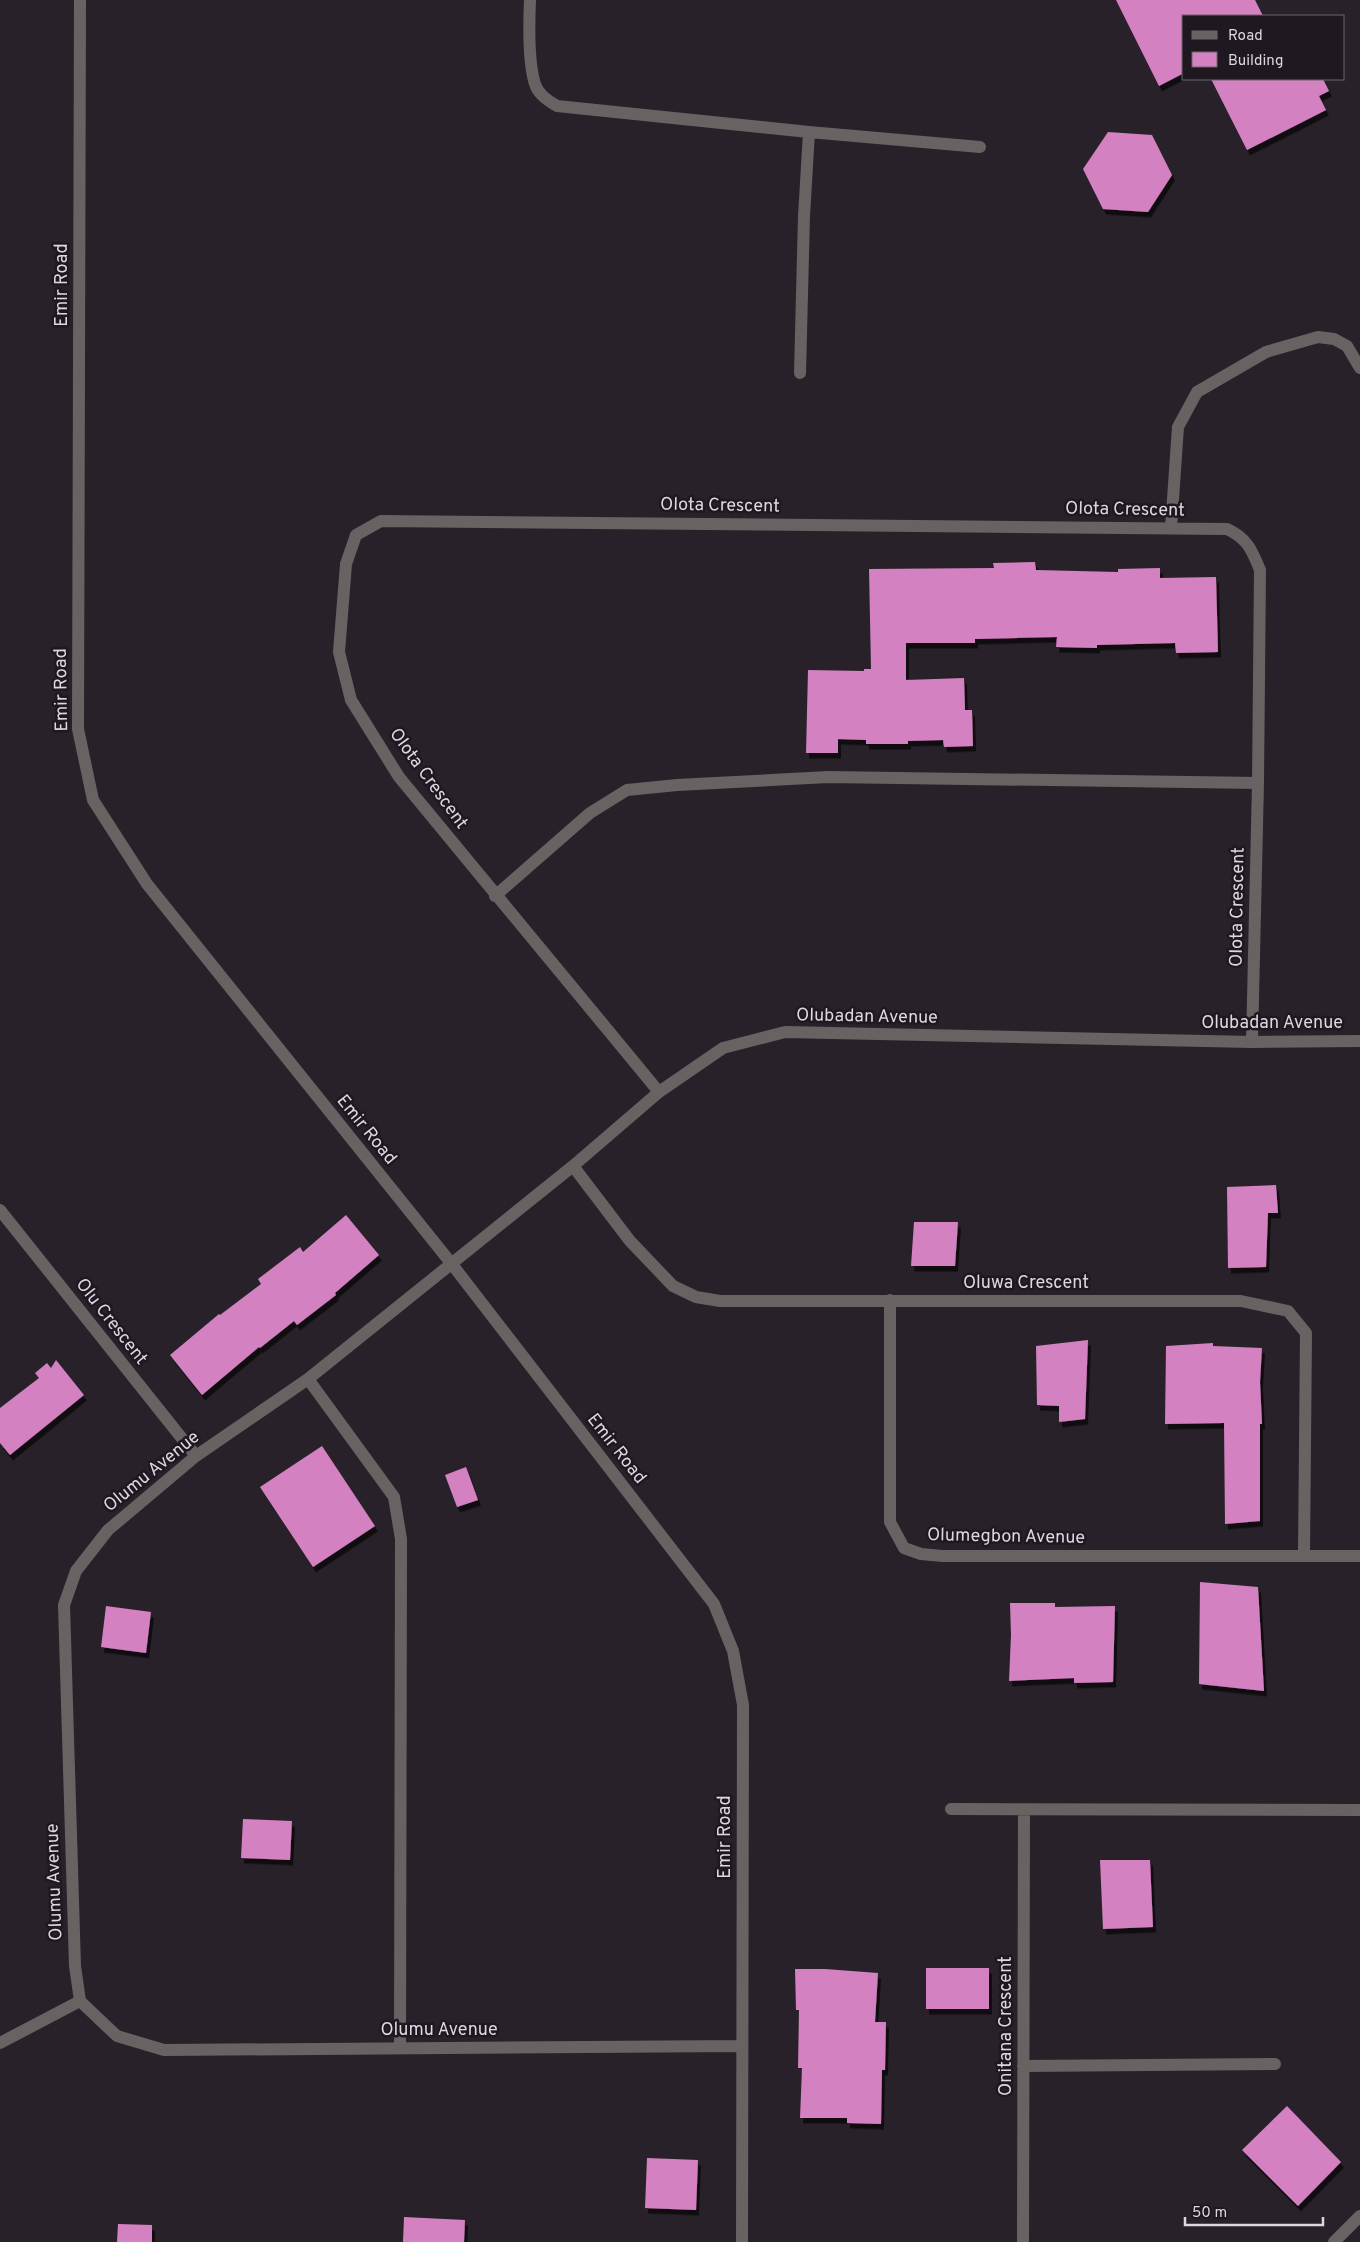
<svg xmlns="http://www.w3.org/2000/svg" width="1360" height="2242" viewBox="0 0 1360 2242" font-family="Overpass,sans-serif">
<defs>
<filter id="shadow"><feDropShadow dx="3" dy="5.5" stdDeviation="0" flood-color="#0009"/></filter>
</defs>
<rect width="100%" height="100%" fill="#29212a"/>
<path fill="#d381c1" filter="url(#shadow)" d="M1116 0H1255L1263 16H1184V73L1159 86Z
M1211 79H1323L1329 91 1319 96 1326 110 1247 150Z
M1108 132 1152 135 1172 175 1148 212 1103 209 1083 169Z
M1035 562 1036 570 1118 572V569L1160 568V578L1216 577 1218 652 1176 653 1175 643 1097 645V648L1056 647 1057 637 975 639V643H906V680L964 678 965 710H972L973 746 944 747 943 740 908 741V744H866V740L838 739V753H806L808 670 864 671V669H871L869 569 994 568 993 563Z
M1276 1185 1278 1213H1268L1266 1267 1228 1268 1227 1187Z
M346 1215 379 1255 335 1293 336 1295 297 1325 294 1321 260 1348 259 1347 202 1395 170 1355 219 1314 220 1315 261 1284 258 1279 300 1247 303 1252Z
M914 1222H958L955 1266H911Z
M1088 1340 1085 1419 1059 1422V1406L1037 1405 1036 1346Z
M1213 1343V1346L1262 1348 1260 1382 1262 1424H1260V1521L1225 1524 1224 1423 1165 1424 1166 1346Z
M56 1360 84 1395 10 1455 0 1443V1408L39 1378 35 1373 47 1363 51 1368Z
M322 1446 375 1526 313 1567 260 1487Z
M466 1467 478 1500 457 1507 445 1475Z
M1200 1582 1258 1587 1264 1691 1199 1684Z
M1010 1603H1055V1607L1115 1606 1113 1682 1074 1683V1678L1009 1681 1011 1635Z
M106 1606 151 1612 146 1653 101 1647Z
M243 1819 292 1821 290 1860 241 1858Z
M1100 1860H1150L1153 1927 1103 1929Z
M926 1968H989V2009H926Z
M795 1969H825L878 1973 875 2022H886L885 2070H882L881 2124 847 2123V2118H800L802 2068H798L799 2010H796Z
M1287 2106 1341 2162 1298 2206 1242 2150Z
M647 2158 698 2160 696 2210 645 2208Z
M404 2217 465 2220 464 2242H403Z
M118 2224 152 2225V2242H117Z"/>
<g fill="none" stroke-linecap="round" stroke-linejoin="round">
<path stroke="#696262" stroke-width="12" d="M80 0 78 729 93 800 147 884 451 1263 714 1604 733 1651 743 1705 742 2242
M530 0C529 23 528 62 535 84 538 94 548 101 557 106L809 132 980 147
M800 373 804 216 809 132
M1171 528 1178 427 1197 392 1266 352 1318 337 1334 339 1347 346 1360 368
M495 896 590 813 627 790 677 785 828 777 1258 783
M659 1092 399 777 351 700 339 652 346 564 356 535 381 521 1227 529C1247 538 1252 550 1260 570L1258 783 1252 1042
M573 1166 630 1241 673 1286 696 1297 720 1301H1241L1288 1311 1306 1333 1304 1554
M0 1210 196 1456
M890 1300V1522L904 1548 921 1554 942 1556H1360
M308 1379 394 1497 401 1539 400 2048
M951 1809 1360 1810
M0 2043 80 2001
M742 2046 164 2050 117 2036 80 2001 75 1966 64 1605 76 1571 108 1530 196 1456 308 1379 573 1166 659 1092 723 1048 785 1032 1252 1042 1360 1041
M1023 2066 1275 2064
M1023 2242 1024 1810
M1334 2242 1360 2216"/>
</g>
<g text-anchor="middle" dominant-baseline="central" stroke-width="5" stroke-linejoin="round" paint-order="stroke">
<g font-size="18" fill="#ddd7de" stroke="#201821">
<text transform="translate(62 285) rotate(-90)">Emir Road</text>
<text transform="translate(720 506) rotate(1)">Olota Crescent</text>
<text transform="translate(1125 510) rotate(1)">Olota Crescent</text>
<text transform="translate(62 690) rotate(-91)">Emir Road</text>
<text transform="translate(428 779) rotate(54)">Olota Crescent</text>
<text transform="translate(1238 907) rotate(-89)">Olota Crescent</text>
<text transform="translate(867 1017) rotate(1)">Olubadan Avenue</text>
<text x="1272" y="1023">Olubadan Avenue</text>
<text transform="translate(366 1130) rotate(51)">Emir Road</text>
<text x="1026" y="1283">Oluwa Crescent</text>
<text transform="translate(111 1322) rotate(52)">Olu Crescent</text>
<text transform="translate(616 1449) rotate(52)">Emir Road</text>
<text transform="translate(152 1472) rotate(-39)">Olumu Avenue</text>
<text transform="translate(1006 1537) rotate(1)">Olumegbon Avenue</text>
<text transform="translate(725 1837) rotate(-90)">Emir Road</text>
<text transform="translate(55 1882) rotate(-92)">Olumu Avenue</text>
<text transform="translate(1006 2026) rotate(-90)">Onitana Crescent</text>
<text x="439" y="2030">Olumu Avenue</text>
</g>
</g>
<rect x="1182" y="15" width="162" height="65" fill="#201821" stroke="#6c646d"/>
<rect x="1192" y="31" width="25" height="8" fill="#696262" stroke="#6c646d"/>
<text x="1228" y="40" font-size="15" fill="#ddd7de">Road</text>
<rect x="1192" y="52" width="25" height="15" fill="#d381c1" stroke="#6c646d"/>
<text x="1228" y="65" font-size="15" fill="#ddd7de">Building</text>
<path d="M1185 2217v8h138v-8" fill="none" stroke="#ddd7de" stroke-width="2.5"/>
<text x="1192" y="2217" font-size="15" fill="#ddd7de" stroke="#201821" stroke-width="4" paint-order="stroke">50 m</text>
</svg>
